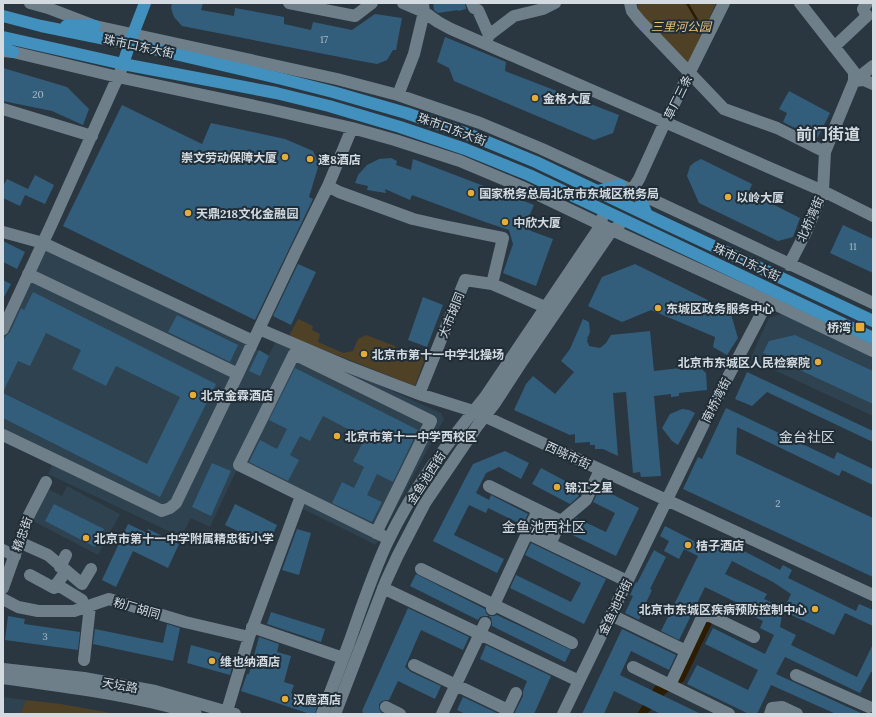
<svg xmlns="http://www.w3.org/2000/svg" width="876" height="717" viewBox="0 0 876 717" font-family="Lora,'Noto Sans SC',serif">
<rect width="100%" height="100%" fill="#2a3741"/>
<path fill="#2e4250" d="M37 245 269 355 277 339 441 413 444 419 376 545 299 507 301 498 238 467 210 527 191 518 181 537 48 474 53 464 3 441V318Z
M784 313 873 356V416L750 359 769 318Z
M67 486 120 514 98 555 31 520 48 489 62 496Z
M3 697 26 700 20 714H3Z"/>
<path fill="#4f4126" d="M637 3H716L688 66 641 16Z
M298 319 313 326 312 330 320 334 318 342 343 353 353 351 358 339 366 335 395 346 397 355 410 360 414 354 425 358 415 386 289 336Z
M26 700 61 704 116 714H20Z"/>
<path fill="#2d1d00" d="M705 617 713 621 684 681 665 694 647 714H637L655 686 679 680Z"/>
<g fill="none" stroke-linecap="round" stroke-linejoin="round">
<path stroke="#2d1d00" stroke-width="2.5" d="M687 3 697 20"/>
</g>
<path fill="#325e7c" d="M172 3H203L201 10 234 16 235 8 284 17V24L311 30 313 22 352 30 375 14 402 18 396 50H393L387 60 377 64 355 60 182 26 174 17 171 8Z
M433 3H465L466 9 458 11V10L438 13 434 10Z
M445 37 506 62 505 71 619 115 613 133 594 140 454 81 449 68 437 62Z
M3 68 67 87 89 109 83 125 52 111 3 101Z
M789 91 830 113 817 139 783 122 787 113 779 109Z
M122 105 202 144 211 123 285 139 313 151 319 164 309 197 313 199 255 320 63 226Z
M391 158 397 161 396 165 411 170 413 159 534 205 527 221 531 231 553 239 536 286 503 273 513 244 509 230 485 222 412 195 410 200 385 189 386 193 367 190 368 186 355 183 358 175 367 165 379 159Z
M701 159 752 184 749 192 800 218 793 237 778 241 699 203 687 176 690 166 695 162Z
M35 175 54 185 45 204 25 195 20 206 3 198V186L7 179 28 189Z
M843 225 873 239V273L830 253Z
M3 241 25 252 17 269 3 262Z
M298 264 316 272 291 325 273 316Z
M635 264 730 311 738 338 727 355 713 347 715 337 651 310 622 322 588 306 602 277Z
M3 280 11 284 3 299Z
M33 292 216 384 160 497 3 418V393L147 464 180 397 116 366 106 386 72 369 81 350 46 333 30 366 18 361 3 392V341L6 336 10 332 21 308 24 310Z
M423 297 443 305 427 347 408 340Z
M177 315 238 345 230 362 168 332Z
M583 319 589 322 590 332 588 337 586 338H588L587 341 589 346 600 348 606 343 611 335 650 331 654 371 698 366 706 373 707 390 679 393V396L671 397V394L654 396 661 476 641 477 640 472 633 473 626 392 613 393 618 456 603 449H595V445H590V442L575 443V434L570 435 514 410 526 384 533 376 555 394 574 372 561 361 570 349Z
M795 335 873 371V404L763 353 769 341Z
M259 350 269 356 260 376 249 371Z
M295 368 418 430 393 482 377 474 367 495 382 502 372 522 332 503 342 482 354 488 364 467 353 461 365 438 323 416 310 441 300 436 290 455 299 460 288 481 249 462 260 440 277 449 287 429 269 420Z
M747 372 873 431V442L767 392 752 406 735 399Z
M726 408 834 459 837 452 873 469V485L842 470 839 476 737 427 736 454 873 518V577L683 489 698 457 702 459Z
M682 409 689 410 695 413 678 445 672 441 662 428 670 414Z
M505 451 529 463 521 479 499 467 486 473 476 493 489 500 491 495 528 514 523 525 488 508 486 513 469 505 454 535 504 559 497 573 433 541 465 479 473 464Z
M212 463 231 471 211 516 192 507Z
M541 468 582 490 578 497 570 504 532 484Z
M600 488 639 508 616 556 564 531 567 526 576 518 606 532 615 513 593 502Z
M54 504 104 529 95 547 45 521Z
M235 504 277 525 268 545 225 525Z
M128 524 147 533 148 529 179 544 168 568 133 551 116 587 102 580Z
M665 526 698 543 700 540 714 547 716 543 736 553 738 548 780 570 783 565 792 570 788 578 856 611 859 604 873 610V626L845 613 834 635 783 611 791 594 773 582 732 561 725 574 767 594 764 599 783 608 780 627 796 635 791 645 857 677 873 644V672H871L860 693 785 657 776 674 863 714H836L771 685 757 714H749L687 684 697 665 748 690 758 670 705 644 713 628 765 654 774 635 760 628 763 621 751 615 754 611 705 587 679 640 661 631 698 556 684 549 679 559 664 551 669 541 660 536Z
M297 529 311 533 299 575 282 570Z
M531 543 606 579 584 624 510 588 516 575 571 602 581 583 525 555Z
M654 550 666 557 650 589 652 590 642 611H643L639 620 625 613 633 596 630 595 636 582 637 583Z
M416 574 485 609 486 613 489 616H493L497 615 571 650 565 662 492 626V622L491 618 489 616H484L480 617 478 620 410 586Z
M408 608 469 637 463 650 421 630 405 667 411 672 441 686 435 699 398 681 389 700H386L382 701 379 704V707L380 711 383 714H364L362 711Z
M271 612 325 629 321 642 267 624Z
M8 616 25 619 24 624 80 632 78 650 5 640Z
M167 624 180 628 173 661 93 644 95 629 163 643Z
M622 629 676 655 669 670 631 651 620 675 701 714H661L614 691 604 714H582Z
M259 637 279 644 277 652 291 656 284 682 294 685 291 693 318 702 315 714H310L241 691 247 674H249Z
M191 645 235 657 230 675 187 663Z
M486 645 551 676 534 714H514L523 696V691L527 681 480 659Z
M463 697 499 714H465L457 710Z"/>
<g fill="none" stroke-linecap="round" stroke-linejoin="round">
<path stroke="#6f7f8a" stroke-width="12" d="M30 3 48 8 95 26 337 79 398 95 480 123 542 149 638 193 873 303
M289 3 355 16 372 3
M403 3 424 12 438 22 451 29 823 191 873 216
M472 3 474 8 478 10 489 35 486 42
M630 3 632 11 640 21 724 109 777 128 825 152
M489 35 514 16 543 9 555 3
M834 47 867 16 863 9 867 3
M3 51 13 52 118 77 269 109 352 128 395 140 460 161 522 187 612 230 768 301 873 351
M854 81 873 66
M854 81 864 80 873 84
M398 95 414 54 424 12 423 4
M3 109 92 136
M328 186 339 192 413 219 444 226 503 238 492 284 465 280 419 394
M632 190 639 179 665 122 724 3
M3 232 43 243 253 341
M789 265 806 232 823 191 825 152 837 122 854 81V72L800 3
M28 274 238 374
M492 284 545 307 551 311
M3 329 53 221 121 70
M259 329 346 366 419 394 473 411 873 595
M3 435 162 511 170 508 176 503 238 374 259 329 296 251 328 186 352 128
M489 486 538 510
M561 521 586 500 600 470
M376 533 431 421 294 354 239 465 389 539
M19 542 48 555 82 584 91 569
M550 544 627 581
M3 550 15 556
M60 567 66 555
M421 569 572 643
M30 575 54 588 66 571
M56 584 82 600 84 608
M3 588 29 515 46 482
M383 588 579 681
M3 599 18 607 38 611H74L109 599 185 622 249 637
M492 609 538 510 561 521 550 544 527 533
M611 615 686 651
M252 627 343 658
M84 660 90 606
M414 665 508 710 516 693
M633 667 729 714
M3 669 84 678 155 691 235 714
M796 675 869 707
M3 678C68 687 133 695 196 714
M670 685 704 613 754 637
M386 707 400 714
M227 711 249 637 301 496
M322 714C331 690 340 667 349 643 361 609 372 575 387 543 412 490 448 442 485 397L601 225 602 218
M335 714 386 581 398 555 425 503 478 425 495 403 523 360 612 230 619 226
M442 714 485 623
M563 714 709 413 768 301
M770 714 772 708 782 707 797 714"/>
<path stroke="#4190bd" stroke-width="12" d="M3 16 41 26 145 47 282 79 333 92 406 113 473 136 536 162 664 223 873 321
M66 26H95
M3 37 123 64 276 93 329 106 400 127 465 149 529 175 873 338
M3 48 13 52
M123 64 133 34 145 3
M598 191 620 185
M638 193 647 215"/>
</g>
<g fill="#e5ad35" stroke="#202d37" stroke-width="1.5">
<circle cx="535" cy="98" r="4"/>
<circle cx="285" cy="157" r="4"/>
<circle cx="310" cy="159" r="4"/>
<circle cx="471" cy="193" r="4"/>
<circle cx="728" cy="197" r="4"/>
<circle cx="188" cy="213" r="4"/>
<circle cx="505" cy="222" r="4"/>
<circle cx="658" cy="308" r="4"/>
<rect x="855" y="322" width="10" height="10" rx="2"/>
<circle cx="364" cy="354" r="4"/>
<circle cx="818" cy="362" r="4"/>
<circle cx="193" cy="395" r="4"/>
<circle cx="337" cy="436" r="4"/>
<circle cx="557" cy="487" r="4"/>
<circle cx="86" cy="538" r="4"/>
<circle cx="688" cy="545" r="4"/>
<circle cx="815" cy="609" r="4"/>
<circle cx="212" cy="661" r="4"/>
<circle cx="285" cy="699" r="4"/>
</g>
<g text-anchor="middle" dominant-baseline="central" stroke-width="4" stroke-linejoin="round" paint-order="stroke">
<g font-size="10" fill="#abbcc8">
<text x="324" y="39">17</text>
<text x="38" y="94">20</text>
<text x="853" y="246">11</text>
<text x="778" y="503">2</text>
<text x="45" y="636">3</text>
</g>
<g font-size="12" font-style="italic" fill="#e8c37c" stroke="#202d37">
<text x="681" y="26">三里河公园</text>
</g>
<g font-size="12" fill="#d3dbe1" stroke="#202d37">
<text transform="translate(139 46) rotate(12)">珠市口东大街</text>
<text transform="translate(678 97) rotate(-64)">草厂三条</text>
<text transform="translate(452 129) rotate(20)">珠市口东大街</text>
<text transform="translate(810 219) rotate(-66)">北桥湾街</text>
<text transform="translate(747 262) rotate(25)">珠市口东大街</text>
<text transform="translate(451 315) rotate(-68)">大市胡同</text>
<text transform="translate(716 400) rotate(-63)">南桥湾街</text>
<text transform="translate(568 455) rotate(25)">西晓市街</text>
<text transform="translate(426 478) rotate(-57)">金鱼池西街</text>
<text transform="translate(22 534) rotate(-70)">精忠街</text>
<text transform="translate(615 607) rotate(-64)">金鱼池中街</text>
<text transform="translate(137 608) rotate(16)">粉厂胡同</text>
<text transform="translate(120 685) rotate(10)">天坛路</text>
</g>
<g font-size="12" font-weight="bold" fill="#d3dbe1" stroke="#202d37" text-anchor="start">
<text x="543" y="98">金格大厦</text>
<text x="277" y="157" text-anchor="end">崇文劳动保障大厦</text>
<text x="318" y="159">速8酒店</text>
<text x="479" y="193">国家税务总局北京市东城区税务局</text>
<text x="736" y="197">以岭大厦</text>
<text x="196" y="213">天鼎218文化金融园</text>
<text x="513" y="222">中欣大厦</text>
<text x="666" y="308">东城区政务服务中心</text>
<text x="851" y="327" text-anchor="end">桥湾</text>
<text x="372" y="354">北京市第十一中学北操场</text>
<text x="810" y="362" text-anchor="end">北京市东城区人民检察院</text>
<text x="201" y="395">北京金霖酒店</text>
<text x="345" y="436">北京市第十一中学西校区</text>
<text x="565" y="487">锦江之星</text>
<text x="94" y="538">北京市第十一中学附属精忠街小学</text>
<text x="696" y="545">桔子酒店</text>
<text x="807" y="609" text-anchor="end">北京市东城区疾病预防控制中心</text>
<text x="220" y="661">维也纳酒店</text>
<text x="293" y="699">汉庭酒店</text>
</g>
<g font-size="14" fill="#d3dbe1" stroke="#202d37">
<text x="807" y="437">金台社区</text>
<text x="544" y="527">金鱼池西社区</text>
</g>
<g font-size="16" font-weight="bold" fill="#d3dbe1" stroke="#202d37">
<text x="828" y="134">前门街道</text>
</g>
</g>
<rect width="876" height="717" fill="none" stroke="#d3dbe1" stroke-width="8"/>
</svg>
